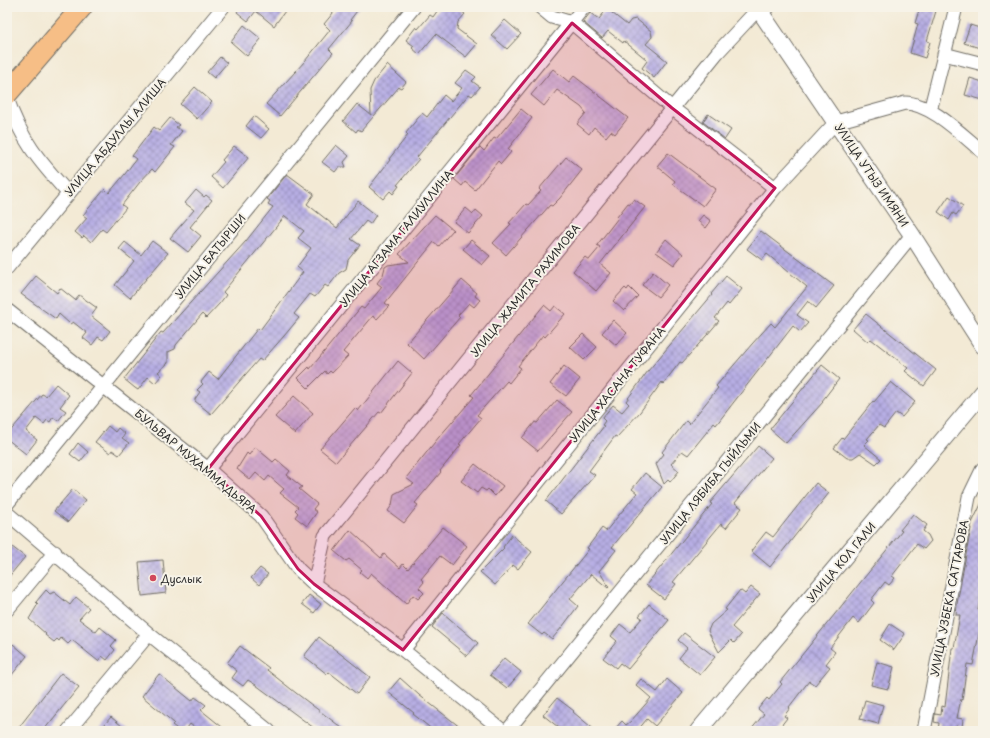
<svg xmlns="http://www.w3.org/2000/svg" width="990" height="738" viewBox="0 0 990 738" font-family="'Playpen Sans',sans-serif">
<defs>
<pattern id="building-cross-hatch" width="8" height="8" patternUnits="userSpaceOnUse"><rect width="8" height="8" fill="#b7aee4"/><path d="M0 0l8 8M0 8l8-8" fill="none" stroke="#958eb9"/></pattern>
</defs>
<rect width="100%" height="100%" fill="#f7f3e8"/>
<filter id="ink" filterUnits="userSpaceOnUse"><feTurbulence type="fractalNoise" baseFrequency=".025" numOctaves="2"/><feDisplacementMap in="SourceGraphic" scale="8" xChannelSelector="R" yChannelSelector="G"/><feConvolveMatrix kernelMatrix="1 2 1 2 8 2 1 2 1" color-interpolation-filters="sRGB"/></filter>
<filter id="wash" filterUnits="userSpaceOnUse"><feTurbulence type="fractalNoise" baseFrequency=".012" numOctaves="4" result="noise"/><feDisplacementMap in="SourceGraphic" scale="16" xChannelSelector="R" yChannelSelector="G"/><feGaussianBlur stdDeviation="0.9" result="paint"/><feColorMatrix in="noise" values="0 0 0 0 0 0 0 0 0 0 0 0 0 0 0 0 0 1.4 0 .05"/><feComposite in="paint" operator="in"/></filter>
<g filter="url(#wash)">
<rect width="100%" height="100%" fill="#f3ead5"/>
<g id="blocks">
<path fill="url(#building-cross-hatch)" d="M240 7H288L274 26 256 11 248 21 237 12Z
M338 7H360L350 20 352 21 329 49 333 53 280 116 266 104 305 61 330 30 324 24Z
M440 7H456L465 14 458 22 457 29 477 44 466 57 436 34 419 54 412 48 414 46 406 40 416 27 418 29 430 15 433 17Z
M920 7 936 11 927 41 930 42 925 58 910 53 918 24 915 23Z
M607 9 627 25 631 20 636 19 651 31 652 37 646 44 667 61 654 78 642 68 647 61 646 59 624 41 623 43 608 31 602 38 583 22 590 13 599 19Z
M505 20 521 34 507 49 491 35Z
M244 25 261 39 247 56 231 42Z
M970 25 983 29V49L964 43Z
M220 57 227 63 214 78 207 72Z
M387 65 406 82 401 88 399 87 361 131 358 129 356 132 343 121 357 104 371 115 370 90 374 81Z
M553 69 569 82 574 76 628 118 615 134 611 131 606 137 594 127 589 134 577 124 586 113 581 107 557 90 544 106 531 95Z
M466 70 476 77 472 81 480 87 472 96 469 94 417 157 419 159 397 185 399 186 393 194 390 191 383 199 369 187 390 160 389 159 408 135 406 133 422 113 427 117 444 95 451 101 462 88 455 83Z
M970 78 983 82V100L965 95Z
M195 87 212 102 197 119 180 104Z
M521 109 532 118 508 149 511 152 501 164 498 161 475 190 465 182 462 186 454 179 480 147 484 151 494 138 496 139Z
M708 114 731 130 725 139 703 122Z
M254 116 269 129 261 138 246 126Z
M170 118 179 125 176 127 182 131 171 145 175 147 155 172 152 169 140 182 122 205 126 208 106 232 102 229 91 242 84 236 82 238 75 232 87 218 83 215 105 189 109 193 125 174 136 159 132 156 154 127 159 131Z
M336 145 349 156 344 162 346 167H339L335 172 322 162Z
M234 146 249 157 223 188 211 177 224 162 222 160Z
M668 153 716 189 703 206 673 184 675 181 657 166Z
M566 157 582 170 560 198 552 206 550 205 506 255 493 243 511 224 509 223 526 204 528 205 541 191 539 189Z
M287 174 314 194 307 204 337 228 358 201 376 215 370 224 366 221 351 239 360 245 348 260 346 269 339 273 328 287 325 285 315 297 310 294 294 314 299 318 284 336 262 361 259 359 211 414 195 401V399L200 392 197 390 203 384 201 382 209 372 218 379 258 328 260 330 303 272 297 267 311 248 298 238 304 231 285 216 223 292 226 295 220 303 206 318 202 314 176 345 175 349 168 352V363L158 372 162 375 155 383 148 377 138 390 135 388 124 379 161 332 163 333 246 241 273 207 268 204 270 201 267 199Z
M196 190 204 197 206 195 212 200 190 227 201 236 188 252 170 238 194 210 185 203Z
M949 196 963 206 956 215 953 213 949 220 938 212Z
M634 199 645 207 600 264 611 273 596 291 573 271 585 257 589 260 600 247 597 245 618 218 617 217 628 203 630 204Z
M466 208 473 214 476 210 483 216 468 233 454 222Z
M435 215 453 230 439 246 434 242 385 303 389 306 377 319 373 316 343 352 348 356 332 373 330 371 327 374 325 371 308 388 298 378 309 367 310 369 361 307 364 309 382 287 377 283 383 275 385 267 388 265 409 262 399 254Z
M703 215 711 221 706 228 698 221Z
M761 231 834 286 816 308 808 301 797 315 808 323 800 332 793 326 716 425 714 423 688 455 682 451 671 464 679 471 670 482 668 480 664 484 656 464 664 454 662 452 686 421 689 424 718 388 716 386 752 344 771 323 775 327 807 287 767 254 762 260 747 249Z
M666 239 683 254 674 265 656 252Z
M471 240 490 256 482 265 463 249Z
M152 241 168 253 130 298 115 285 134 261 119 249 125 242 141 255Z
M653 272 668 285 658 297 642 285Z
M36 276 57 293 60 288 75 300 79 295 97 308 91 316 110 331 103 340 98 337 92 345 83 338 87 333 73 322 70 324 59 314 56 319 21 294Z
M726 276 742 289 729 305 727 303 715 318 719 321 707 335 682 363 680 362 663 384 662 382 640 412 617 437 615 436 589 471 595 475 561 514 546 501 604 426 602 425 605 421 602 418 613 405 622 412 629 404 626 401 648 371 712 295 711 294Z
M462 280 477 293 475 296 480 300 474 307 469 303 458 315 460 317 424 359 407 343Z
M629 287 638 296 624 311 613 301 625 288 627 290Z
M544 305 551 311 555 306 565 314 545 337 543 335 518 366 521 368 509 383 507 381 477 415 481 418 459 444 461 445 440 471 441 472 415 503 418 505 404 523 388 511 392 505 394 494 414 484 406 478 439 437 474 397 471 395Z
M866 314 936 370 924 386 905 371 908 368 871 339 868 342 853 329Z
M613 320 627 333 616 345 602 333Z
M583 334 597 347 584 360 570 347Z
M398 361 412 373 381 413 379 412 336 462 320 449 355 408 358 411Z
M822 365 839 379 822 401 823 402 786 443 770 429Z
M564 366 580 379 566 396 550 384Z
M891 382 915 402 902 417 896 413 884 428 879 425 867 439 869 440 864 445 881 459 876 464 860 453 853 458H847L834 448 842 438 843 439 873 401 874 402Z
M56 384 69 395 60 407 66 411 58 421 53 417 50 422 47 420 44 424 36 418 26 431 37 440 26 454 7 439V435L42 394 46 396Z
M294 396 313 413 295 434 275 417Z
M557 400 572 412 538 451 522 438 535 422 537 423Z
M108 426 115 432 118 428 125 434 122 438 129 443 119 455 112 450 110 453 95 442Z
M78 443 88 452 80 462 70 454Z
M758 446 772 458 735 503 742 508 726 528 721 524 673 582 676 584 664 599 646 585 712 504 710 503Z
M255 447 273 462 276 459 290 471 287 475 302 487 299 489 317 504 313 509 317 512 307 526 295 517 298 513 295 510 298 507 280 493 284 489 269 476 265 481 256 473 250 480 237 469 247 453 249 455Z
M475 464 503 486 495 496 488 489 486 491 481 488 477 493 461 481Z
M645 473 662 487 612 547 616 550 599 571 609 587 608 588 591 574 570 599 578 606 563 626 552 639 544 633 542 635 528 624 589 549 587 548 602 528 606 531 637 493 632 489Z
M816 483 829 493 770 567 751 551 766 532 773 537Z
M73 489 86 500 68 522 54 511Z
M983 500V586L978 609 983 610V613L973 665 967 664 962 700 961 699 957 718 963 719 962 727 956 726 955 731H938L939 723 934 722 935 714 941 715 942 706 945 707 952 648H954L960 615H956L957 604 967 549 972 523Z
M913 514 927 525 923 531 928 535 931 541 924 549 917 544 892 576 895 578 889 585 885 582 871 600 874 603 859 623 853 618 830 648 835 652 826 664 830 667 815 685 809 681 789 707 790 708 784 716 787 718 777 731H750L764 714 758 709 767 698 769 700 782 684 780 682 902 531 900 530Z
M443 527 467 546 452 565 440 556 421 579 424 582 419 588 424 593 418 599 413 595 406 604 371 573 367 578 360 572 362 570 349 559 346 561 334 551 350 530 381 558 384 554 400 568 403 564 408 569Z
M512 535 532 552 518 569 513 565 495 585 480 572 504 548 503 547Z
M11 546 25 557 7 579V551Z
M163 560 166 593 142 596 139 562Z
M260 568 268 574 259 585 251 578Z
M751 587 760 594 732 627 741 635 734 643 731 640 719 652 708 631 711 624 727 610 725 609 740 590 745 594Z
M46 590 50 594 54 592 70 605 76 597 89 608 79 619 96 632 100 627 116 640 111 646 115 650 107 660 102 656 98 661 72 640 68 644 61 638 59 641 57 639 54 642 45 635 46 634 29 619 38 604 36 602Z
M309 595 321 604 314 613 302 604Z
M649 604 669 620 628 669 620 663 616 668 603 658 617 641 611 636 620 624 630 632 642 618 639 616Z
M443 613 478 643 467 656 432 627Z
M890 624 905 634 894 650 880 640Z
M684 633 715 657 700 675 679 658 687 648 678 640Z
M319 637 370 677 357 694 329 672 327 674 304 656Z
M13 644 27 656 7 681V652Z
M240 646 269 668 267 670 296 693 346 731H318L256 685 248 680 243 686 232 678 237 671 227 663Z
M504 658 521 672 507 688 490 675Z
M877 662 894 667 888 689 871 685Z
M61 673 79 687 43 731H16Z
M159 674 192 701 195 697 206 705 201 710 227 731H199L190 724 185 731H180L172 725 174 723 142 696Z
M400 678 419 695 465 731H434L413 714 414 713 388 692Z
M641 679 657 692 667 679 683 693 655 726 647 719 637 731H613L622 721 626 725 631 721 651 698 636 685Z
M557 698 574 711 573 712 596 731H563L543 715Z
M865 700 883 705 878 724 860 719Z
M111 717 128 731H99Z"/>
</g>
</g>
<g filter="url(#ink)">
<use href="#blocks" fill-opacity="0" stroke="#716e66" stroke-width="1"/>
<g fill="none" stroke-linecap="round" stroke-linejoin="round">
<g stroke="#716e66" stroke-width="8">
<path id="service" d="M763 14 774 7"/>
</g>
<g stroke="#716e66" stroke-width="15">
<path id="minor" d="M540 7 552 17 572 23 672 108 775 188
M944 54 983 64
M7 98C21 140 39 161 68 193
M930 111 956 7
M7 268 223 7
M7 310 208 469 261 516 298 569 314 584 403 650 503 731
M208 469 584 7
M7 504 414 7
M7 513 149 634 269 731
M314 584 325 536 717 53 758 9
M7 610 55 552
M403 650 775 188 836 122 905 103C931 103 963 136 983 152
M68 731 149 634
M507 731 912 235
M924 731 969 497 983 468"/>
</g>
<g stroke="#716e66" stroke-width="18">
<path id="tertiary" d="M757 7 912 235 983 346
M698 731 983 392"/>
</g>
<g stroke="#716e66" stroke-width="22">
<path id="primary" d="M7 94 82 7"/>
</g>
<use href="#service" stroke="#fff" stroke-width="6"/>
<use href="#minor" stroke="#fff" stroke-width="13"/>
<use href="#tertiary" stroke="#fff" stroke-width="16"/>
<use href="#primary" stroke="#f6be86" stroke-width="20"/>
</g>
</g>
<path fill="#c2185b" fill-opacity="0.2" stroke="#c2185b" stroke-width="3" stroke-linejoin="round" d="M572 23 672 108 775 188 403 650 314 584 298 569 261 516 208 469Z"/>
<circle fill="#d1495b" stroke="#f7f3e8" stroke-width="1.5" cx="153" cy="578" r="4"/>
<g text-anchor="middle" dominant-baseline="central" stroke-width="4" stroke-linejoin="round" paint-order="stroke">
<g font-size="11" fill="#2b2b2b" stroke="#f7f3e8">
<text transform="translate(115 137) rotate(-50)">УЛИЦА АБДУЛЛЫ АЛИША</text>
<text transform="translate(872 175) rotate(56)">УЛИЦА УТЫЗ ИМЯНИ</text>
<text transform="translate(396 238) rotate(-51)">УЛИЦА АГЗАМА ГАЛИУЛЛИНА</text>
<text transform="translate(210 256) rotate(-51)">УЛИЦА БАТЫРШИ</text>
<text transform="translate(525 290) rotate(-51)">УЛИЦА ЖАМИТА РАХИМОВА</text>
<text transform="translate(617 384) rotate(-51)">УЛИЦА ХАСАНА ТУФАНА</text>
<text transform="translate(196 461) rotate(40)">БУЛЬВАР МУХАММАДЬЯРА</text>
<text transform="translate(710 483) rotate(-51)">УЛИЦА ЛЯБИБА ГЫЙЛЬМИ</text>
<text transform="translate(841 562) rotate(-50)">УЛИЦА КОЛ ГАЛИ</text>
<text transform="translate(949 598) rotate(-79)">УЛИЦА УЗБЕКА САТТАРОВА</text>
</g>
<g font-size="11" fill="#2b2b2b" stroke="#f7f3e8" text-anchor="start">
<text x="161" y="578">Дуслык</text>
</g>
</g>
<rect width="990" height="738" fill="none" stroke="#f7f3e8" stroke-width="24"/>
</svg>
